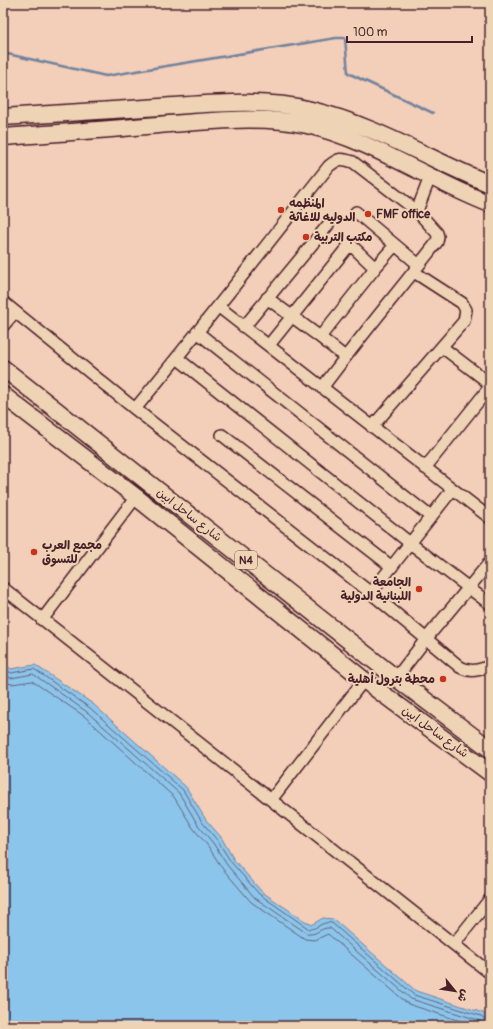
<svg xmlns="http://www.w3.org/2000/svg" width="493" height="1029" viewBox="0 0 493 1029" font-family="Pangolin,'Playpen Sans Arabic',sans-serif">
<rect width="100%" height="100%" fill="#f3ceb8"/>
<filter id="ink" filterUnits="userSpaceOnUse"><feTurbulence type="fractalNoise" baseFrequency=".025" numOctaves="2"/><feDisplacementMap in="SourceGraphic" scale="8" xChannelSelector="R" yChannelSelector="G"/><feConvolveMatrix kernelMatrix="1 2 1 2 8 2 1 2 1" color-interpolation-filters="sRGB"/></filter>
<g filter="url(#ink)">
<path fill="#8cc5eb" stroke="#72839e" d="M3 663 11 669 35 665 93 704 186 787 206 820 221 837 234 860 262 892 311 925 323 918 333 919 416 991 483 1013 490 1019V1026H3Z"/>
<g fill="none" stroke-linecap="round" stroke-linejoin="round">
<path stroke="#646178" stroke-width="1" d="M3 668 11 673 34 669 90 708 183 790 202 822 217 840 231 862 259 894 309 929C319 929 320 921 332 923L414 995 481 1016 487 1021H490
M3 675 11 678 33 674 87 712 179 793 198 825 213 843 227 865 255 898 308 934C317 935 321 927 330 928L411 999 478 1020 486 1026
M3 682 12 684 32 681 84 716 174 797 193 828 208 846 222 868 251 902 305 939 315 940 328 934 408 1004 476 1026"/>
<path stroke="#72839e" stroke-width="2.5" d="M3 53 106 76 336 38H345L348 73 433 113"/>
<g stroke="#4a1f2b" stroke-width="14">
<path id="minor" d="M417 211 430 177
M356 212 419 265
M267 298 320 337 345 357
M3 302 135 409 371 593 460 667C471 673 479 670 490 666
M219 307 490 518
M3 326 15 312
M244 327 328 225
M197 332 431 517
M320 337 375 268 395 245
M269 345 350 244 375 268
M177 358 410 543 490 604
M135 409C201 329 265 247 329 166 339 158 341 158 353 162L417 211 437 233 438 237 437 242C399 291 359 338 322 388
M372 427 464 321 466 310 462 303 414 272
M222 435 392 567
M425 468 489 388 488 384 484 379 442 347
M3 588 490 973
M371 593 452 490
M42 620 136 497
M396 678 426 639 490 562
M271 800 364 680
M454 944 490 899"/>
</g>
<g stroke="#4a1f2b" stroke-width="19">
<path id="highway" d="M3 117C55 114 108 110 160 107 211 104 262 98 311 110 375 125 430 160 490 184
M3 137C58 133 114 129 169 124 215 121 262 115 307 125 372 140 428 180 490 204
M3 368 396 678 490 749
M3 395 136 497 364 680 490 773"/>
</g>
<use href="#minor" stroke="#eed3b5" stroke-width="11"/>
<use href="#highway" stroke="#eed3b5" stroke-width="16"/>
</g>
</g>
<g fill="#c8321e" stroke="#eed3b5" stroke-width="1.5">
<circle cx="281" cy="210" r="4"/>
<circle cx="368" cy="214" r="4"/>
<circle cx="306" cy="237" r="4"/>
<circle cx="34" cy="552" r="4"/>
<circle cx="419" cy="589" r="4"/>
<circle cx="443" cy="679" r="4"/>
</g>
<g text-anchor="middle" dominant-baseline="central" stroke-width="4" stroke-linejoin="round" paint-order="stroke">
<rect fill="#eed3b5" stroke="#7b5554" stroke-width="1" x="235" y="551" width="22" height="18" rx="3"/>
<g font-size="11" font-weight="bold" fill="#4a1f2b">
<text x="246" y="560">N4</text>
</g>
<g font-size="12" font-weight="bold" fill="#4a1f2b" stroke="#eed3b5" text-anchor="start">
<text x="289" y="203">المنظمه<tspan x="289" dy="14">الدوليه للاغاثة</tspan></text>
<text x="376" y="214">FMF office</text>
<text x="314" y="237">مكتب التربية</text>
<text x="42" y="545">مجمع العرب<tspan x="42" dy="14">للتسوق</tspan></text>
<text x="411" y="582" text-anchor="end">الجامعة<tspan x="411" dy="14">اللبنانية الدولية</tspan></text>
<text x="435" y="679" text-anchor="end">محطة بترول أهلية</text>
</g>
<g font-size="12" fill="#4a1f2b" stroke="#eed3b5">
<text transform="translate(189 515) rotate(38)">شارع ساحل ابين</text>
<text transform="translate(435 732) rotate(36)">شارع ساحل ابين</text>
</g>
</g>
<rect width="493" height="1029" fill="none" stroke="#eed3b5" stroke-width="16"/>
<rect x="8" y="8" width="477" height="1013" fill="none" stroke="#4a1f2b" stroke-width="1.5" filter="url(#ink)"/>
<g transform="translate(455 991) rotate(120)" stroke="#eed3b5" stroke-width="3" paint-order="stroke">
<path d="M0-3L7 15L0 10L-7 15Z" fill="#4a1f2b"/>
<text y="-6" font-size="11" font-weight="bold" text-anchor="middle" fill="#4a1f2b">ش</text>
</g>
<path d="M347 36v6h125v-6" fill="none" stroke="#4a1f2b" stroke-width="2"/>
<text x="353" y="36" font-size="12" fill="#4a1f2b" stroke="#eed3b5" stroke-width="3" paint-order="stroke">100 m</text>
</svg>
